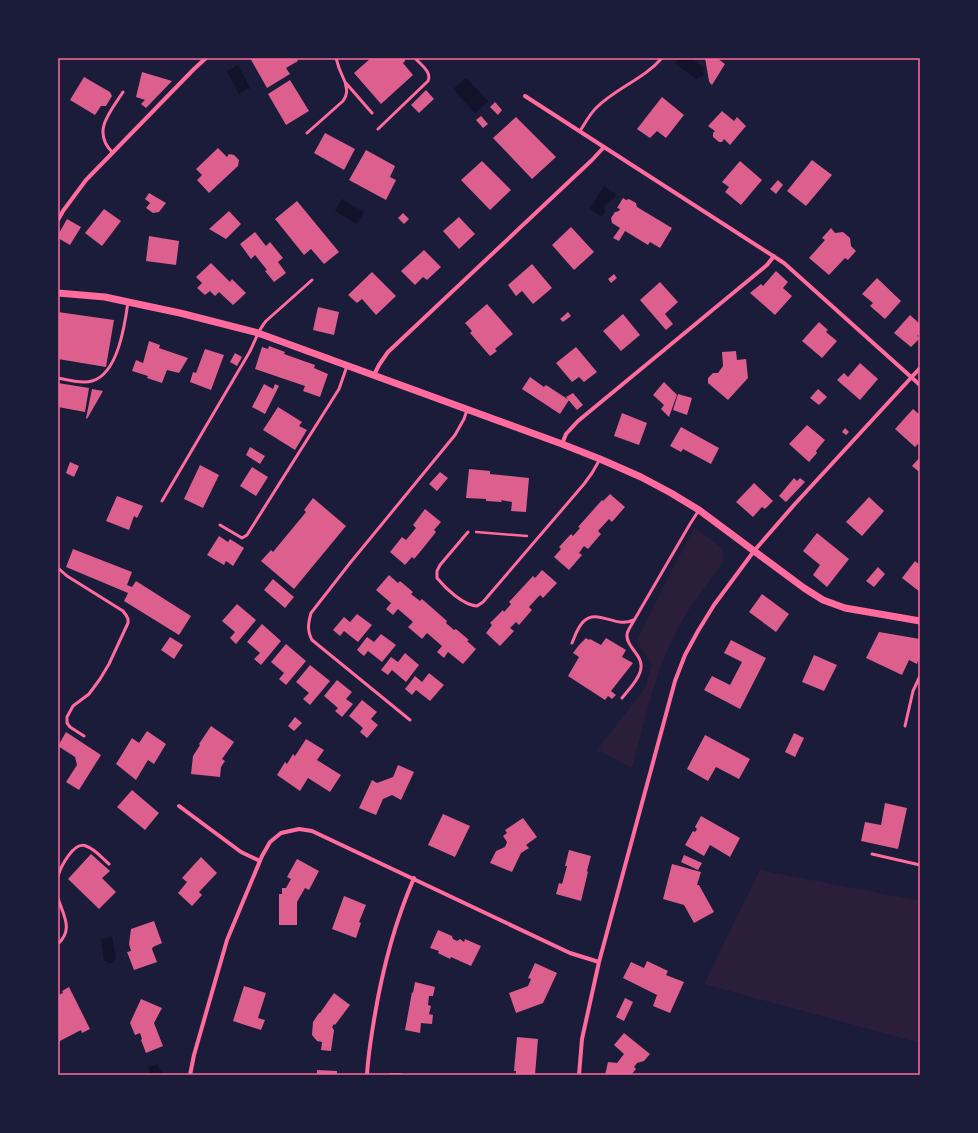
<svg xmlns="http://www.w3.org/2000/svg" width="978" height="1133" viewBox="0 0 978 1133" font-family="Georgia,serif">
<rect width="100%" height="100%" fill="#1b1b3a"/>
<path fill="#2a1e3b" d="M694 527 722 548 724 561C708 584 689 606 676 632 655 673 644 723 632 768L597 750 645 688 652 664 636 642Z
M760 870 920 901V1043L704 984Z"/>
<path fill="#12122b" d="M679 58H690L704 68 703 70 704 74 702 77H698L697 79 675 64Z
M238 65 250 88 239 94 227 71Z
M466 78 488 101 475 113 453 89Z
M604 186 616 194 614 198 604 206 605 212 602 217 590 209Z
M342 199 364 212 357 224 335 211Z
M112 937 116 959 114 960 112 963H108L106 961H104L101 939Z
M157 1064 163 1075H151L148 1068Z"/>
<path fill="#dd5f8e" d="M250 58H296L298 61 286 68 290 74 267 88Z
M371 58H405V61L403 63 413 75 381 104 354 73Z
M705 58H717L725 64 712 85 710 83 709 81Z
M142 72 172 81 146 108 141 104 145 100 136 97Z
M84 77 110 92 112 96 106 106H101L95 115 70 100Z
M290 80 309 111 286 125 268 94Z
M426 90 434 99 419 113 411 105Z
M662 97 684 115 666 138 657 131 650 138 637 129Z
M495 102 502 110 498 115 490 107Z
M722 111 734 121 737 117 746 126 730 145 724 139 722 142H719L713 137V133L715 131 708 126Z
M481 116 488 124 483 128 476 120Z
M516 117 556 157 532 179 493 138Z
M325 133 355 149 344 170 314 153Z
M218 148 227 157 229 154 234 155 239 160 238 166 209 193 197 180 202 175 196 169Z
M366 150 395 166 390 177 396 180 386 200 349 180Z
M812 160 832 175 806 206 787 191Z
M482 161 511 190 490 210 461 180Z
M740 161 762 180 741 205 725 192 729 187 722 182Z
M778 180 783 185 776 194 770 189Z
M149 193 166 203 159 212 153 213 146 208 150 203 145 199Z
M623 198 626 200 629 199 636 203 637 207 672 228 660 248 650 242 648 245 625 231 619 241 613 238 620 228 612 223 611 218 615 212 619 211 620 209 617 208Z
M297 201 339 252 324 264 311 249 304 255 275 219Z
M104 209 121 221 102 246 85 233Z
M229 211 241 224 226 239 209 229Z
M403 213 409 219 404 224 398 218Z
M459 217 475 234 459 249 443 231Z
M67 219 81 227 70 245 58 238V235Z
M571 227 594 252 574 270 552 245Z
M831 228 835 233 843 232 850 238 851 246 856 251 848 260 845 258 829 275 809 258 825 240 822 238Z
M255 232 266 246 270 242 283 258 278 262 286 273 274 282 265 271 267 270 255 255 251 259 240 244Z
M149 236 179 241 176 265 146 261Z
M424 250 441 267 427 280 423 277 415 285 401 271Z
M211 263 230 282 232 279 246 293 233 305 219 292 215 296 210 291 205 295 197 288 202 283 196 277Z
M532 264 552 288 533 304 522 291 516 296 508 285Z
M776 271 788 282 783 288 792 296 775 315 750 293 761 284 763 286Z
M372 272 396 296 376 315 362 299 357 303 348 295Z
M614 274 617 278 611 283 608 279Z
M877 278 901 301 885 319 870 306 873 303 862 294Z
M660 282 678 302 665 314 673 324 666 330 640 300Z
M487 304 513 334 495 349 497 351 490 356 470 333 472 331 465 323Z
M318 307 339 312 334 335 313 330Z
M58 312 114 320 106 367 58 359Z
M568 312 571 316 563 322 560 319Z
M623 314 640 335 621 351 603 331Z
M910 315 920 324V333L917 336 920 338 911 347 894 333Z
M819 322 828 330 826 332 837 341 822 358 802 341Z
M149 341 160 345 159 348 188 358 179 373 167 370 162 383 147 378 148 376 132 371 136 360 143 363Z
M269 346 285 352 284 354 315 365 314 368 328 374 320 397 303 391 305 386 255 369 262 347 268 349Z
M576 347 597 372 584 382 579 377 572 382 556 363Z
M205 349 224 355 211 390 190 382 193 372 196 373Z
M736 351 737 360 746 359 748 378 728 400 708 383V378L713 373H718L723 366 722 352Z
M235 353 242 357 237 366 230 362Z
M860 363 878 379 860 400 837 380 844 373 848 377Z
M530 377 544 387 546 385 569 400 560 414 522 389Z
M664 382 677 395 669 417 661 409 664 405 653 395Z
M58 383 89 388 85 412 58 407Z
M264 384 273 389 275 384 279 386 265 414 252 407Z
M92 389 103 391 87 419 86 418Z
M818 389 827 397 819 405 810 398Z
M573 393 583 405 577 410 566 397Z
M678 394 692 398 687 415 673 410Z
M278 407 302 422 299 426 307 430 295 450 263 430Z
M913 409 920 415V442L915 447 895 429Z
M622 413 647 423 639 445 614 436Z
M807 425 825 440 816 451 817 453 809 462 789 444Z
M681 427 719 448 711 464 683 449 681 452 670 446Z
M845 428 849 432 846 435 842 432Z
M250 447 265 456 260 464 246 455Z
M920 457V471L919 470 918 471 912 466Z
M70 462 79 466 74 477 66 473Z
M200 465 219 475 203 508 184 499Z
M252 467 268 477 256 496 240 486Z
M469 469 490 471V474L529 478 526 512 511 511 512 502 501 500 502 502 486 501V499L466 498Z
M440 472 448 478 437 491 429 484Z
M794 478 797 481 800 478 805 482 786 502 779 496Z
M754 483 773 501 765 509 762 507 753 517 736 502Z
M610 494 625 507 612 522 609 519 598 531 601 534 588 549 584 546 579 553 582 555 569 570 554 557 561 549 559 547 571 534 573 536 580 528 578 527 602 500 603 501Z
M117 496 143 506 137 518 134 516 129 530 106 521Z
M869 497 884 511 862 536 846 522Z
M313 498 346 526 294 589 261 561 271 550 273 552 306 512 304 510Z
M425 509 441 522 434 530 436 532 420 552 414 559 412 557 405 565 390 552 402 537 406 540 416 528 413 525Z
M817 533 849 559 827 587 813 575 820 565 803 551Z
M219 536 228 542 230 539 244 548 233 566 226 561 224 565 207 555Z
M73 549 132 572 127 585 132 587 136 581 191 616 179 635 124 601 128 593 66 567Z
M915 561 920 565V592L902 578Z
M878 567 885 574 874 587 866 581Z
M542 570 557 583 543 598 540 595 529 607 532 610 519 625 516 622 510 628 514 631 500 646 486 633 492 625 490 623 503 610 504 612 511 604 509 602 533 576 535 578Z
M389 575 398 583 400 581 413 592 411 594 420 601 422 599 447 621 446 623 454 630 456 629 469 640 467 641 476 649 463 664 448 652 444 658 437 652 442 646 427 633 422 639 408 627 413 622 398 609 393 615 386 609 391 603 376 590Z
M273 579 294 597 285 608 264 590Z
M762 594 789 614 776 632 749 612Z
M237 604 256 620 236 644 230 638 235 632 222 621Z
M357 614 372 625 358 642 344 631 340 636 333 630 344 617 350 622Z
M262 624 281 641 261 665 254 659 260 653 247 642Z
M879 632 920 639V655L917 664 909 660 902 675 866 658Z
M381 634 396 645 382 662 368 651 364 656 357 650 367 637 374 642Z
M170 637 183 645 174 659 161 650Z
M586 638 589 640 590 639 601 645 606 638 626 650 622 657 633 663 611 691 616 695 612 699 608 696 605 700 568 676 579 657 573 653 579 645Z
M731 640 766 658 740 709 704 690 712 676 730 685 742 662 724 653Z
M286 644 306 661 286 685 279 679 284 673 271 662Z
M405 653 419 665 406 682 392 670 388 675 381 670 391 657 398 662Z
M814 655 837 665 824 691 802 682Z
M310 665 330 681 310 705 303 699 309 693 296 682Z
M429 673 444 685 430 701 416 690 412 695 405 689 415 676 422 682Z
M337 680 352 692 346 699 353 704 342 717 335 711 338 708 324 696Z
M362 700 377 712 371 719 378 725 367 738 360 732 363 728 349 716Z
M295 717 302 723 294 731 288 726Z
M211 726 234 742 222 759 225 761 221 767 220 777 191 774 193 756 200 745 199 744Z
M147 731 166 744 154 764 148 760 136 780 116 764 132 738 139 743Z
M66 732 101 755 79 790 66 782 77 765 75 757 58 746Z
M794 733 804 738 795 757 785 752Z
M705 735 750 759 739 779 716 767 708 781 687 769Z
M306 739 324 750 317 760 341 775 330 792 308 778 300 791 277 775 285 762 287 764 293 754 295 756Z
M398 765 414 772 401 800 392 795 383 799 376 815 359 808 372 780 377 783 393 777Z
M132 790 159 813 145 830 117 807Z
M885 803 907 808 898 849 861 841 865 822 881 825Z
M443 814 470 826 455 857 428 845Z
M701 816 740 838 730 857 710 845 704 856 685 845 693 831 695 832 697 829 695 827Z
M523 818 537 837 526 845 529 848 521 853 512 872 490 863 496 851 505 847 507 842 503 836 507 833 505 830Z
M569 850 591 856 587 871 588 872 581 901 556 894 559 883 562 884 567 866H565Z
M91 854 110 871 102 878 116 892 99 909 68 879Z
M684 855 702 863 698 870 681 862Z
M201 857 217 873 199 892 202 895 192 906 178 893 187 882 182 878Z
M297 859 319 871 309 890 305 888 297 902V925H279V894H282V888H286L291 879 287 877Z
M672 864 701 872 697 885H699L714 912 694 923 684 905 663 899Z
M344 896 366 905 359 922 361 923 356 938 332 929Z
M154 921 162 943 153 947 152 949 157 962 134 970 127 952 131 951 129 944 131 929Z
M438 930 452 936 453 939 457 941 460 939 464 942 465 939 481 946 471 966 451 957 450 959 438 953 439 951 430 948Z
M647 961 668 971 666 975 684 982 670 1013 653 1006 657 995 623 978 631 962 644 968Z
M535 963 557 973 543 1003 516 1013 509 993 528 986 531 979 528 978Z
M415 982 435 987 433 996H429L428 1005 431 1006 429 1014 433 1015 432 1024 421 1023 420 1033 405 1030 412 992 413 993Z
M244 986 266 993 258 1018 265 1020 261 1030 233 1021Z
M69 987 90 1029 82 1033 81 1030 58 1042V995L63 993 62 991Z
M334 993 350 1005 335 1025 334 1024 332 1027 334 1030 331 1051 321 1050 322 1042 317 1041 312 1035 313 1022 319 1013H320Z
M625 998 633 1002 624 1021 616 1017Z
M141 999 162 1008 154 1023 163 1046 146 1053 141 1040 142 1039 140 1033 135 1035 130 1023Z
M624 1033 650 1054 644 1061 637 1063 634 1067 636 1069 631 1075H605L608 1062 617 1063 624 1054 614 1045Z
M517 1037 538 1039 535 1075H516V1071H514Z
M317 1070 337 1071V1075H317Z
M389 1073H402V1075H389Z"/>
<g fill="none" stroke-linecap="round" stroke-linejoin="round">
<path stroke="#ff6b9d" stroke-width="2.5" d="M476 532 527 536"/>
<path stroke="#ff6b9d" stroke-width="3" d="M336 58 339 68 345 82 372 113
M378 129 428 81C432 72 421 65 415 58
M580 131C585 123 590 114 596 108 616 88 644 79 662 58
M307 133 343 101C348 94 347 90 345 82
M113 153C91 132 110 112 123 92
M58 378C68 380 82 384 92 381 118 374 125 324 128 302
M162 501 249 353C255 342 258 330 266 321L312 280
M220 525 242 538 247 535 339 389 347 366
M468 532 440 565 437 571V578C446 589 463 605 477 606L483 602 584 484 592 473 600 459
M58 568 67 576 123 611 126 615 128 619V623L109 664 100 679 89 694 73 706 67 717V723L70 727 84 736
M572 643C575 636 578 626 584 621 597 608 617 629 633 620
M622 698C628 690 637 682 640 672 646 656 626 648 627 635 627 633 628 631 629 629L690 524 699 510
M410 720 312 640C307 630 308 624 311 613L350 563 455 435 464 419 467 410
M905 726 913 691 920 676
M872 854 920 865
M58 876C61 866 74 841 86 846 95 849 102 858 109 864
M58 898C63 915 74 929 58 944"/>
<path stroke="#ff6b9d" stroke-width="4" d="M525 96 604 147
M58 220 63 211 86 180 194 69 206 58
M374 375 379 365 388 352 592 160 604 147 784 263 920 385
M562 444 566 434 578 421 767 265 774 256
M179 806 241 852 260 861
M190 1075 194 1055 227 940 262 856 270 842 281 833 299 829 312 831 570 953 599 962
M367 1075C368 1056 371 1038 374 1020 382 971 394 924 414 878
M579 1075 582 1039 599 962 675 681 685 655 698 631 714 605 754 551 794 505 920 368"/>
<path stroke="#ff6b9d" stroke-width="7" d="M58 293 105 297 128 302 180 313 258 333 562 444 600 459 641 477 671 493 699 510 804 588 823 600 845 608 920 621"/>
</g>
<rect width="978" height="1133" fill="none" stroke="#1b1b3a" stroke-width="118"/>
<rect x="59" y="59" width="860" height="1015" fill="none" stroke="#ff6b9d" stroke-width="1.5"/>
</svg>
